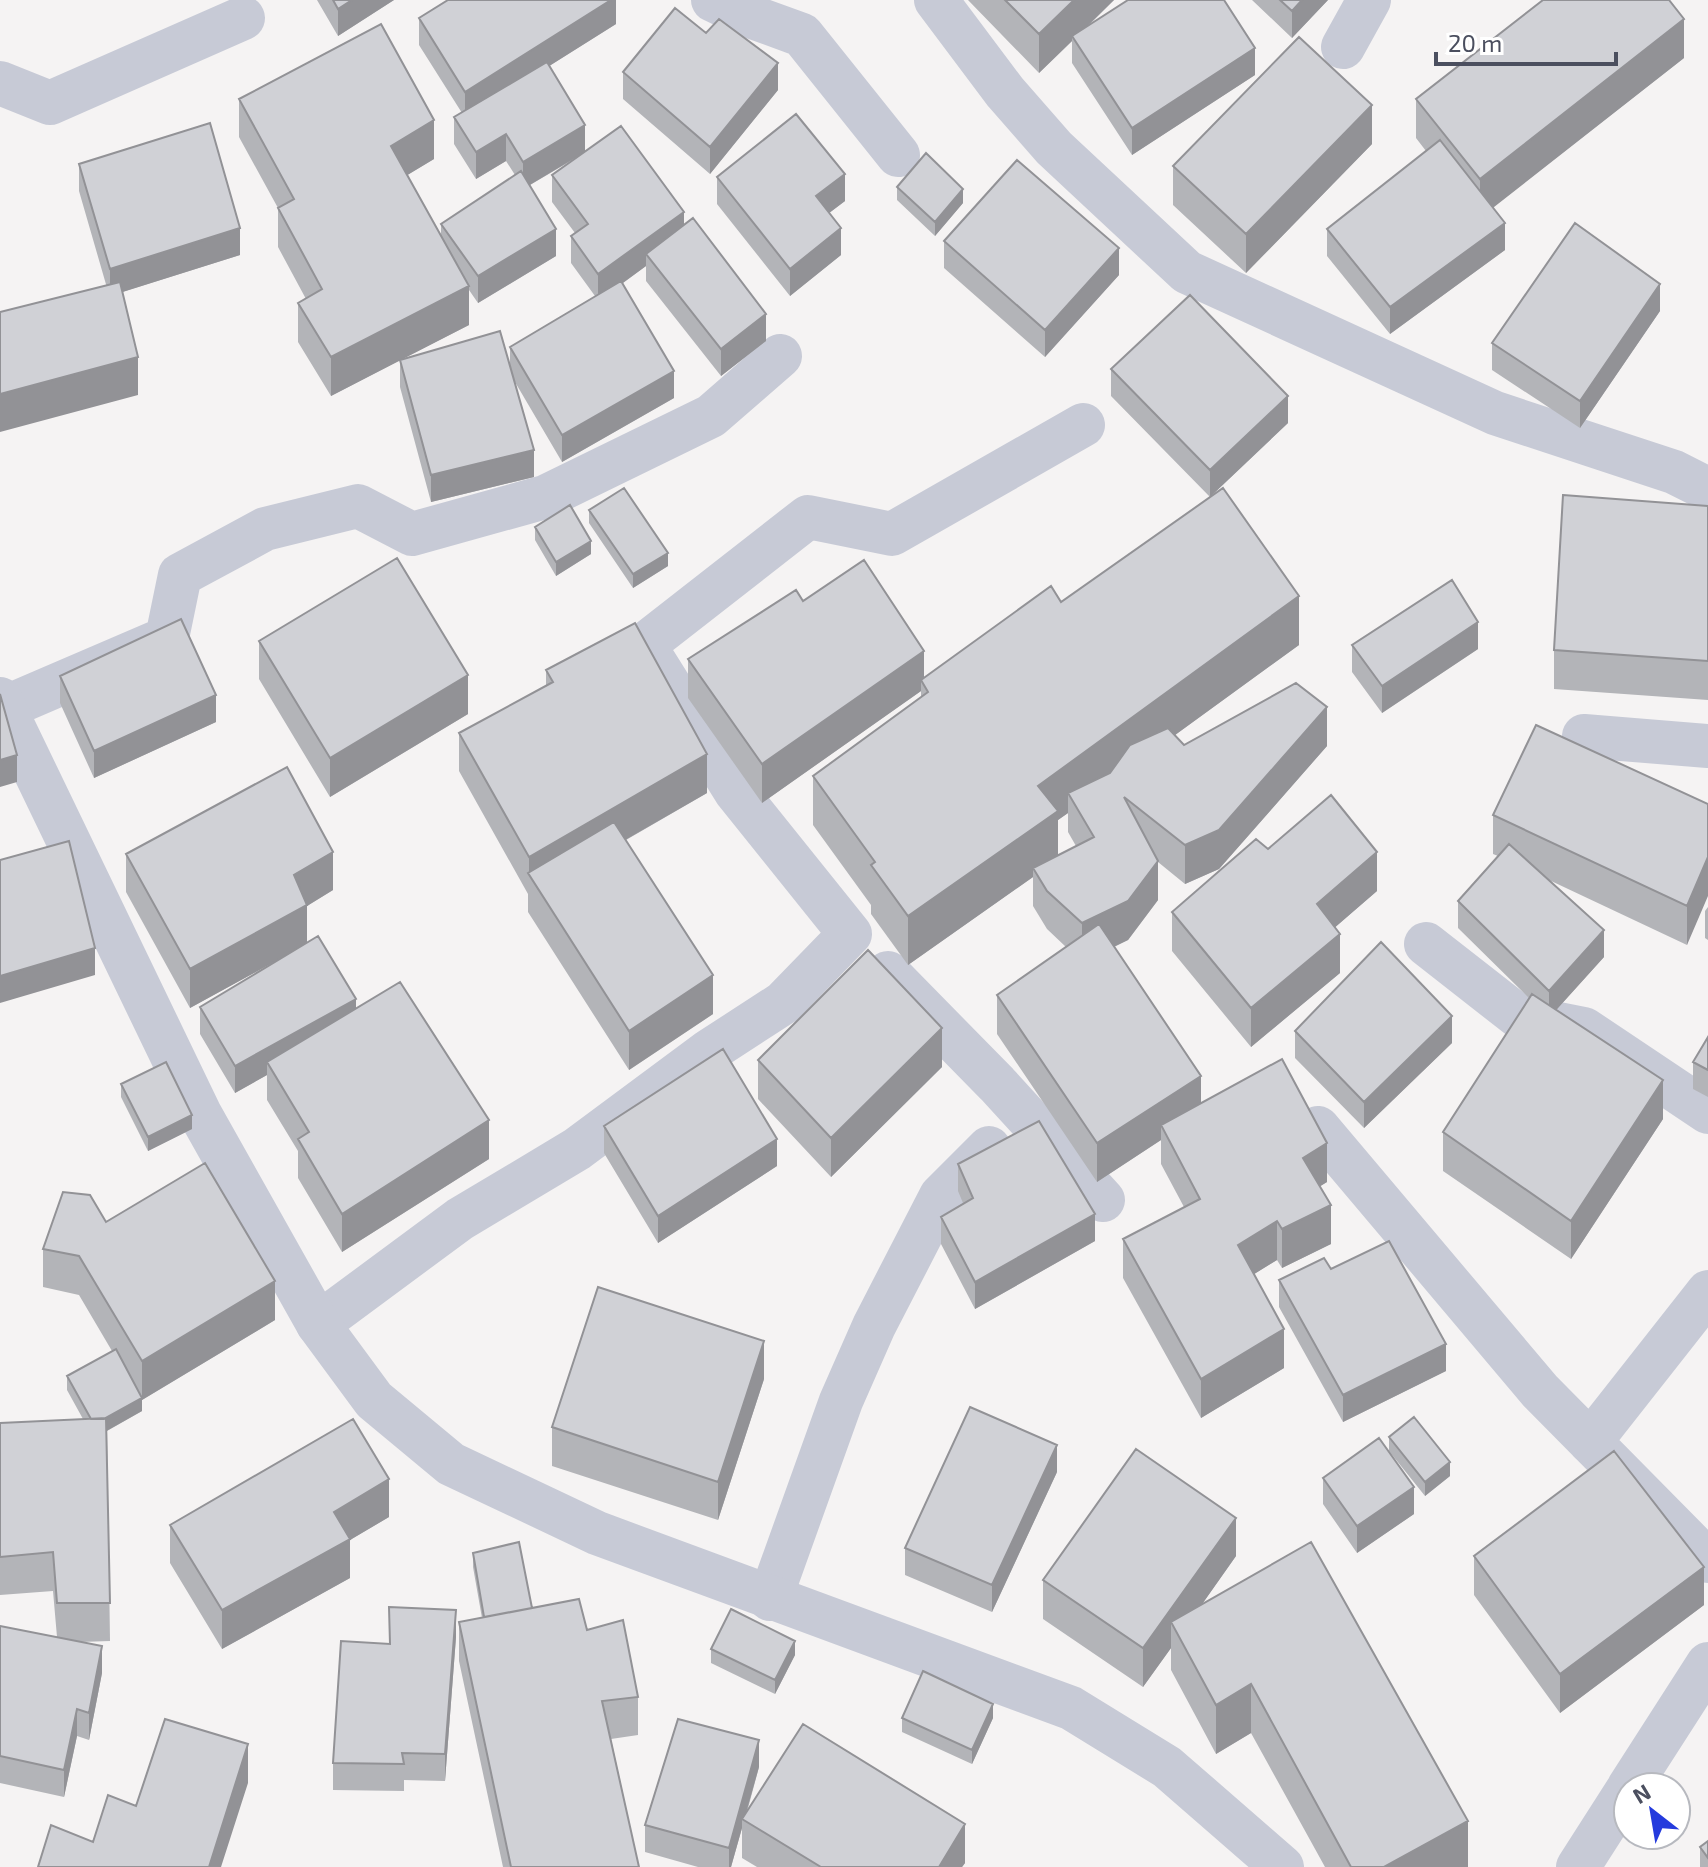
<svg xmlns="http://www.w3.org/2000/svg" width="1708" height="1867" viewBox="0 0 1708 1867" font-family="'Exo 2',sans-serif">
<rect width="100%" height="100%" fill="#f5f3f3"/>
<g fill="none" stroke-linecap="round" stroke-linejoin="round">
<path stroke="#c7cad6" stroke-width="44" d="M713 0 736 11 802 35 898 155
M936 0 1005 92 1054 148 1187 272 1495 413 1674 472 1708 489
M1343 47 1369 0
M0 83 50 103 243 18
M4 708 167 638 180 575 265 529 358 506 412 534 545 497 711 416 780 356
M1584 736 1708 746
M1426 944 1518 1016 1584 1029 1708 1112
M888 973 997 1084 1103 1200
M1318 1128 1540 1391 1708 1561
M318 1324 460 1219 577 1149 709 1051 783 1003 850 934 736 792 644 645 808 517 892 534 1083 425
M1590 1442 1708 1292
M770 1599 841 1401 874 1326 941 1196 989 1148
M1629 1787 1708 1664
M1578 1867 1628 1789"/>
<path stroke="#c7cad6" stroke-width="44" d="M0 699 200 1114 318 1324 374 1400 451 1464 597 1533 1071 1708 1167 1767 1282 1867"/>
</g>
<path fill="#b3b4b8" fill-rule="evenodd" d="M317 0H394L338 36Z
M616 0V24L549 66 585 152 684 225 766 341 721 376 646 281V266L623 283 674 398 562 462 515 382 534 477 431 502 400 387V360L331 396 298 342V303L306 299 278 247V208L239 137V99L434 159 407 175 441 235V224L515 175 506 161 476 179 454 144V117L462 113 419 45V18ZM581 155 552 175V202L575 233 571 236V263L595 296 510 347V364L400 360 469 325V290L478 303 556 256 530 185Z
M968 0H1114L1088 26 1255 75 1132 155 1072 63V41L1039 73Z
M1252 0H1328L1292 38Z
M1684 58 1493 207 1505 250 1390 334 1327 256V229L1426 151 1416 138V99Z
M623 72 778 90 710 174 623 99Z
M1372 144 1246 273 1173 205V166Z
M79 164 240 255 122 292 138 395 79 191Z
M717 177 845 201 829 213 841 255 790 296 717 204Z
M897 187 963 203 935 236 897 200Z
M944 241 1119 275 1045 357 944 268Z
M1660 311 1580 428 1492 370V343Z
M1111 369 1288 423 1210 497 1111 396Z
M1708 506V700L1554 689V650Z
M589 510 668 566 633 588 589 523Z
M535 527 591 554 556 576 535 540Z
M803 601 924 678 1061 602 1299 645 1175 735 1184 745 1327 746 1219 869 1185 884 1158 862V900L1128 940 1114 947 1201 1103 1327 1182 1320 1186 1331 1244 1282 1268 1277 1260 1254 1274 1284 1368 1201 1418 1123 1278V1239L1184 1207 1161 1164V1140L1097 1182 997 1034V995L1066 947 1047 929 1033 906V877L908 965 871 914V905L813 825V776L921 697V691L762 803 688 698V659ZM1068 813V832L1076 846 1058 855V820Z
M259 641 468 714 330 797 259 679Z
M1352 645 1478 649 1382 713 1352 672Z
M546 670 707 793 626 840 713 1014 629 1070 528 912V894L459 771V733L546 686Z
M60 676 216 722 94 778 60 703Z
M1708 804 1687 945 1549 880 1604 957 1556 1010 1663 1119 1571 1259 1443 1171V1132L1529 998 1458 928V901L1498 856 1493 854V815Z
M1268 849 1377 891 1335 927 1340 973 1251 1047 1172 951V912Z
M126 854 333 890 307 906V944L356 1008 489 1159 342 1252 298 1178V1151L267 1100V1075L235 1093 200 1034V1007L304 945 190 1008 126 892Z
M1708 907V940L1705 938V911Z
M1295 1031 1452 1043 1364 1128 1295 1058Z
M1708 1037V1097L1693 1089V1062Z
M758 1060 942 1067 831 1177 758 1099Z
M121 1084 192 1129 148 1151 121 1097Z
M604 1126 777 1166 658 1243 604 1153Z
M958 1164 1095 1241 975 1309 941 1244V1217L963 1203 958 1191Z
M106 1222 275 1320 142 1400V1411L107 1431 110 1641 80 1642 102 1673 89 1740 77 1736 64 1797 0 1783V1626L57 1637 53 1591 0 1595V1423L83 1419 67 1390V1376L112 1351 79 1295 43 1287V1249Z
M1279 1280 1446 1371 1343 1422 1279 1307Z
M764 1379 718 1520 552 1466V1427Z
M1389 1437 1450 1476 1425 1496 1389 1451Z
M1057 1472 992 1612 905 1575V1548Z
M1323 1478 1414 1514 1357 1553 1323 1504Z
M389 1517 350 1540V1578L222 1649 170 1563V1525Z
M473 1553 532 1608 587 1630 638 1697V1735L611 1739 639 1867H503L459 1661V1622L482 1618 473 1567Z
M1236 1556 1202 1604 1468 1867H1325L1251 1733 1216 1754 1171 1670V1648L1143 1687 1043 1619V1580Z
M1474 1556 1704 1605 1560 1713 1474 1595Z
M389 1607 456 1637 445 1781 404 1780V1791L333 1790V1763L389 1643Z
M711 1649 795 1655 775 1694 711 1663Z
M902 1718H993L972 1764 902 1732Z
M759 1767 747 1812 965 1863 962 1867H757L742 1858V1828L731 1867H698L645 1852V1825Z
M1708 1841V1867H1700V1847Z"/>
<path fill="#929296" d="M352 0H394L338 36V9Z
M611 0H616V24L465 119V92Z
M1074 0H1114L1074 39 1072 36V41L1039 73V34Z
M1302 0H1328L1292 38V11Z
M1684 19V58L1480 218V179Z
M1255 48V75L1132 155V128Z
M778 63V90L710 174V147Z
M1372 105V144L1246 273V234Z
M434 120V159L391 185V146Z
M585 125V152L523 189V162Z
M506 134V161L476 179V152Z
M845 174V201L816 223V196Z
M963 189V203L935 236V222Z
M684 212V239L646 254V266L598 301V274Z
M1505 223V250L1390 334V307Z
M240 228V255L110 296V269Z
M841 228V255L790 296V269Z
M556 229V256L478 303V276Z
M1119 248V275L1045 357V330Z
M1660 284V311L1580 428V401Z
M469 286V325L331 396V357Z
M766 314V341L721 376V349Z
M138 357V395L0 432V394Z
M674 371V398L562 462V435Z
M1288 396V423L1210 497V470Z
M534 450V477L431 502V475Z
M591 541V554L556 576V562Z
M668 553V566L633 588V574Z
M1299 596V645L1076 807 1068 793V813L1058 820V860L1033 868V877L908 965V916L1038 786Z
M1478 622V649L1382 713V686Z
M924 651V684L921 680V691L762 803V764Z
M468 675V714L330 797V758Z
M216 695V722L94 778V751Z
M1327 707V746L1219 869 1185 884V845Z
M707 754V793L538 890 529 875V857Z
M17 755V782L0 787V760Z
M333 852V890L307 906V944L190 1008V969L294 875Z
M1377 852V891L1317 943V904Z
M1708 857V896L1687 945V906Z
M1158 861V900L1128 940 1082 962V923Z
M1604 930V957L1549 1018V991Z
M1340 934V973L1251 1047V1008Z
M95 948V975L0 1003V976Z
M713 975V1014L629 1070V1031Z
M356 999V1026L267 1062V1075L235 1093V1066Z
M1452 1016V1043L1364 1128V1102Z
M942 1028V1067L831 1177V1138Z
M1201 1076V1114L1161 1125V1140L1097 1182V1143Z
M1663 1080V1119L1571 1259V1221Z
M192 1115V1129L148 1151V1137Z
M489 1120V1159L342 1252V1214Z
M777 1139V1166L658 1243V1216Z
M1327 1143V1182L1303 1197V1158Z
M1331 1205V1244L1282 1268V1229Z
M1095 1214V1241L975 1309V1282Z
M1277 1221V1260L1238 1284V1245Z
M275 1281V1320L142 1400V1411L94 1438V1424L142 1398V1361Z
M1284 1329V1368L1201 1418V1379Z
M764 1341V1379L718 1520V1482Z
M1446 1344V1371L1343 1422V1395Z
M1057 1445V1472L992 1612V1585Z
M1450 1462V1476L1425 1496V1482Z
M389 1479V1517L350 1540V1578L222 1649V1610L334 1512Z
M1414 1487V1514L1357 1553V1526Z
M1236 1518V1556L1179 1637 1171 1622V1648L1143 1687V1648Z
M1704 1567V1605L1560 1713V1674Z
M456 1610V1637L445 1781V1754Z
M795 1641V1655L775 1694V1680Z
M102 1646V1673L89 1740V1713Z
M1251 1684V1733L1216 1754V1705Z
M993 1704V1718L972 1764V1750Z
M77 1709V1736L64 1797V1770Z
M759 1740V1767L744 1820 742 1819V1828L731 1867H729V1848Z
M248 1744V1783L221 1867H209Z
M1468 1821V1867H1384Z
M965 1824V1863L962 1867H939Z"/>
<path fill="#d0d1d6" stroke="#929296" stroke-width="2" d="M333 0H352L338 9Z
M448 0H611L465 92 419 18Z
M1005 0H1074L1039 34Z
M1128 0H1224L1255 48 1132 128 1072 36Z
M1280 0H1302L1292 11Z
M1543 0H1669L1684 19 1480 179 1416 99Z
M675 8 706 33 719 19 778 63 710 147 623 72Z
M381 24 434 120 391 146 469 286 331 357 298 303 322 289 278 208 294 199 239 99Z
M1299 37 1372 105 1246 234 1173 166Z
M547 62 585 125 523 162 506 134 476 152 454 117Z
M796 114 845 174 816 196 841 228 790 269 717 177Z
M210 123 240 228 110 269 79 164Z
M621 126 684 212 598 274 571 236 588 224 552 175Z
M1440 140 1505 223 1390 307 1327 229Z
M926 153 963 189 935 222 897 187Z
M1017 160 1119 248 1045 330 944 241Z
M521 171 556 229 478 276 441 224Z
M693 218 766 314 721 349 646 254Z
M1575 223 1660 284 1580 401 1492 343Z
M621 281 674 371 562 435 510 347Z
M120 282 138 357 0 394V312Z
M1190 295 1288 396 1210 470 1111 369Z
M500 331 534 450 431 475 400 360Z
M624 488 668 553 633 574 589 510Z
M1223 488 1299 596 1038 786 1058 811 908 916 871 865 875 862 813 776 928 692 921 680 1051 586 1061 602Z
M1563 495 1708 506V661L1554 650Z
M570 505 591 541 556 562 535 527Z
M397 558 468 675 330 758 259 641Z
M864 560 924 651 762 764 688 659 796 590 803 601Z
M1452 580 1478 622 1382 686 1352 645Z
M181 619 216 695 94 751 60 676Z
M635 623 707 754 529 857 459 733 553 682 546 670Z
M1296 683 1327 707 1219 830 1185 845 1124 797 1158 861 1128 901 1082 923 1047 891 1033 868 1094 837 1068 793 1110 773 1130 745 1168 728 1184 745Z
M0 694 17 755 0 760Z
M1536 725 1708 804V857L1687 906 1493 815Z
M287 767 333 852 294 875 307 905 190 969 126 854Z
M1331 795 1377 852 1317 904 1340 934 1251 1008 1172 912 1256 839 1268 849Z
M614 822 713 975 629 1031 528 873Z
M69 841 95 948 0 976V860Z
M1509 844 1604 930 1549 991 1458 901Z
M1099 924 1201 1076 1097 1143 997 995Z
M318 936 356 999 235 1066 200 1007Z
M1381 942 1452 1016 1364 1102 1295 1031Z
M868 950 942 1028 831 1138 758 1060Z
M400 982 489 1120 342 1214 298 1139 309 1132 267 1062Z
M1532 994 1663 1080 1571 1221 1443 1132Z
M1708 1037V1070L1693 1062Z
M723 1049 777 1139 658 1216 604 1126Z
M1282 1059 1327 1143 1303 1158 1331 1205 1282 1229 1277 1221 1238 1245 1284 1329 1201 1379 1123 1239 1200 1199 1161 1125Z
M166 1062 192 1115 148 1137 121 1084Z
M1039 1121 1095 1214 975 1282 941 1217 973 1198 958 1164Z
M205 1163 275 1281 142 1361 79 1256 43 1249 63 1192 90 1195 106 1222Z
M1389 1241 1446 1344 1343 1395 1279 1280 1324 1258 1331 1269Z
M598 1287 764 1341 718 1482 552 1427Z
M116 1349 142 1398 104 1419H91L67 1376Z
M970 1407 1057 1445 992 1585 905 1548Z
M1414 1417 1450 1462 1425 1482 1389 1437Z
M106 1418 110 1603H57L53 1552 0 1557V1423Z
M353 1419 389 1479 334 1512 350 1539 222 1610 170 1525Z
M1379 1438 1414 1487 1357 1526 1323 1478Z
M1136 1449 1236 1518 1143 1648 1043 1580Z
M1614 1451 1704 1567 1560 1674 1474 1556Z
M519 1542 532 1608 484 1617 473 1553Z
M1311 1542 1468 1821 1384 1867H1351L1251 1684 1216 1705 1171 1622Z
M579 1599 587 1630 623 1620 638 1697 602 1701 639 1867H511L459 1622Z
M389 1607 456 1610 445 1754 402 1753 404 1764 333 1763 341 1641 390 1644Z
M731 1609 795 1641 775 1680 711 1649Z
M0 1626 102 1646 89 1713 77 1709 64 1770 0 1756Z
M923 1671 993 1704 972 1750 902 1718Z
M165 1719 248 1744 209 1867H38L51 1825 93 1842 108 1795 136 1806Z
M678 1719 759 1740 729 1848 645 1825Z
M803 1724 965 1824 939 1867H821L742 1819Z
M1708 1841V1858L1700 1847Z"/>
<g transform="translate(1652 1811) rotate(329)"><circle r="38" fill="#ffffff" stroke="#b7b9bf" stroke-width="2"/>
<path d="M0-6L14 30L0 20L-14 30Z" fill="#243bdd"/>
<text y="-12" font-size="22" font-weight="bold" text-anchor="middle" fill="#4b4f5f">N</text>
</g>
<path d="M1436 52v12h180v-12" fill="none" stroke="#4b4f5f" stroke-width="4"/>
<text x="1448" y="52" font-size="24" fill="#4b4f5f" stroke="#ffffff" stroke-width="6" paint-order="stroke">20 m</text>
</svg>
